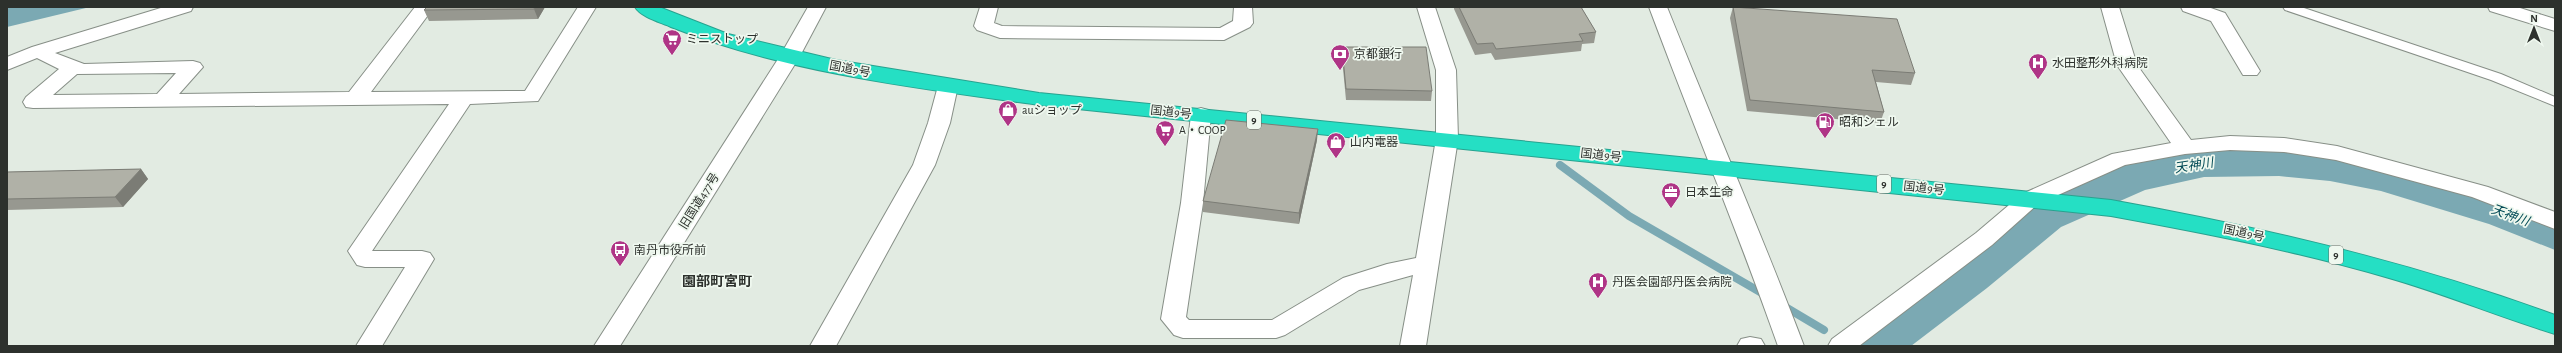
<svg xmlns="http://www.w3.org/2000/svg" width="2562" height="353" viewBox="0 0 2562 353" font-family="'Alegreya Sans','Noto Sans JP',sans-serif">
<rect width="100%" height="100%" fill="#e2ebe2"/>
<path fill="#7ba9b3" d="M7 7H90L7 27Z"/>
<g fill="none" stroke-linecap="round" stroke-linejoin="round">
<path stroke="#7ba9b3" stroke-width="8" d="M1560 165 1629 216 1767 296
M1782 305 1824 330"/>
<path fill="#7ba9b3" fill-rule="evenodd" d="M2279 146C2373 155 2467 179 2555 215V250L2489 224 2381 191 2330 181 2279 176 2204 177 2145 190 2061 227 1987 288 1911 346H1848L1855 332 1951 264 2027 205 2116 167 2132 163 2204 147Z"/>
<g stroke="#878f87" stroke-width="2">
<path id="lane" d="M2283 7H2301L2501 74 2555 97V106L2491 80 2285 10Z"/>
</g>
<g stroke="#878f87" stroke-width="2">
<path id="street" d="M164 7H193L191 11 55 53 84 64 193 61 200 63 203 67 179 94 349 92 415 7H434L371 92 525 91 578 7H596L538 101 470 104 372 251H422L430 253 434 259 382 346H356L405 267H365L357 265 348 251 449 104 33 108 26 107 23 102 26 97 59 69 37 58 7 70V57L32 47ZM176 73 157 94 53 95 77 74Z
M980 7H998L994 23 1002 26 1220 28 1233 21 1234 7H1252L1253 23 1250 27 1224 40 1000 38 977 30 974 26Z
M1417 7H1435L1456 70 1458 139 1426 346H1400L1413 275 1359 290 1285 335 1276 338H1183L1174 335 1161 319 1181 203 1191 115 1194 110 1201 108 1208 110 1211 115 1203 203 1186 317 1189 320H1272L1343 278 1387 264 1416 258 1436 139V70Z
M2101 7H2119L2137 65 2191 140 2230 136 2284 138 2337 146 2488 187 2555 212V229L2472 197 2336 160 2284 152 2230 150 2185 154 2125 165 2038 204 1992 245 1859 346H1828L1832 339 1976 233 2022 194 2112 154 2171 143 2117 65Z
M2181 7H2208L2225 13 2260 71 2257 75H2243L2211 21 2183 11Z
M2488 7H2517L2555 19V31L2490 11Z
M948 80 955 82 958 86 950 123 935 165 836 346H810L913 165 928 123 938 86 941 82Z
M1750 337 1761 339 1765 346H1737L1741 339Z"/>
</g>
<g stroke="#878f87" stroke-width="2">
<path id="secondary" d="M808 7H826L800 56 620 346H594L780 56Z
M1649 7H1667C1712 120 1761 232 1804 346H1778C1738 232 1691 120 1649 7Z"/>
</g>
<g stroke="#28a28f" stroke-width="2">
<path id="highway" d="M635 7H659L728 34 836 60 1039 93 2111 200C2262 227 2411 262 2555 315V334C2499 317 2445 294 2389 278 2297 251 2204 233 2111 216L1039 105C916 88 787 73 671 27 660 22 641 17 635 7Z"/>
</g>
<use href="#lane" fill="#fff" fill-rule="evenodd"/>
<use href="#street" fill="#fff" fill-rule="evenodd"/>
<use href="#secondary" fill="#fff" fill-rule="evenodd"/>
<use href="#highway" fill="#25dfc4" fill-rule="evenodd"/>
</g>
<path fill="#979890" d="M427 7H545L538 19 429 21 424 10Z
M1454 7H1581L1596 32 1594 43 1582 44 1581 51 1495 60 1491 53 1475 55 1454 9Z
M1733 7 1915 73 1911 85 1876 82 1884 112 1880 123 1747 111 1730 18Z
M1342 47 1432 91 1431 101 1346 100 1342 58Z
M1317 140 1299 224 1203 212V201Z
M141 169 148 179 123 207 7 210V172Z"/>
<path fill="#7b7c75" d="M535 7H545L538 19 534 9Z
M1318 129 1317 140 1299 224V213Z
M141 169 148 179 123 207 115 197Z"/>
<path fill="#b0b1a7" stroke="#7b7c75" d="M427 7H535L534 9 424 10Z
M1459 7H1581L1596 32 1579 34 1583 41 1496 49 1493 43 1477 44Z
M1733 7 1897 19 1915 73 1872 70 1884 112 1750 100Z
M1342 47H1426L1432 91 1346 89Z
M1226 120 1318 129 1299 213 1203 201Z
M141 169 115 197 7 199V172Z"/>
<defs>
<g id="supermarket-pin" transform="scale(1)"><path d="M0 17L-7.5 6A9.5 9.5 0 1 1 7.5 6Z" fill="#af3486" stroke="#eff8ef"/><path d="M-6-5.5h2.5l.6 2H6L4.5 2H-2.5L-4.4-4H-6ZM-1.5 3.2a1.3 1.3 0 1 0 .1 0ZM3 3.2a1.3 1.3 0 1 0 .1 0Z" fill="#fff"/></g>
<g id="bank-pin" transform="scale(1)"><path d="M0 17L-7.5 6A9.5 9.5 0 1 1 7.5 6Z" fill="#af3486" stroke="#eff8ef"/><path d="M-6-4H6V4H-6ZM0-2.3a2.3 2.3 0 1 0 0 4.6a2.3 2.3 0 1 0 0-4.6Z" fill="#fff"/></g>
<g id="hospital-pin" transform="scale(1)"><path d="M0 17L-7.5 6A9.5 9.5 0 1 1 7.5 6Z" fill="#af3486" stroke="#eff8ef"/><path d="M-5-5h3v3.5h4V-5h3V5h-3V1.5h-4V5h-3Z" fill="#fff"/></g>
<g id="shop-pin" transform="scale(1)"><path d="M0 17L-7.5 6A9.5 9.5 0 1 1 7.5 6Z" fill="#af3486" stroke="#eff8ef"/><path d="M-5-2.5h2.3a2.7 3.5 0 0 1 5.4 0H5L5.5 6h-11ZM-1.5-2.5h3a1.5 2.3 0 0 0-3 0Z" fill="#fff"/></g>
<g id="fuel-pin" transform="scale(1)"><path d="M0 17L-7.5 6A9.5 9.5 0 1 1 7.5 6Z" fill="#af3486" stroke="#eff8ef"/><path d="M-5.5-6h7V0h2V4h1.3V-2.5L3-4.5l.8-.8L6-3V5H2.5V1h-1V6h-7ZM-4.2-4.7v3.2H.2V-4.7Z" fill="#fff"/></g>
<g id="office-pin" transform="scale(1)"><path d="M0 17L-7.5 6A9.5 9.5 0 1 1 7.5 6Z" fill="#af3486" stroke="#eff8ef"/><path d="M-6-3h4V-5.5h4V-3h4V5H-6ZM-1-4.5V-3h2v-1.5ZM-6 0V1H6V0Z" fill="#fff"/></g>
<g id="bus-pin" transform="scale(1)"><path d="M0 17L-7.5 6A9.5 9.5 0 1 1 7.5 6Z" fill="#af3486" stroke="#eff8ef"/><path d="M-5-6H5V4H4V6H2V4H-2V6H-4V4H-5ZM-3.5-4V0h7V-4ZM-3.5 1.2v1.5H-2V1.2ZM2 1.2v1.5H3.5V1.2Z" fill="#fff"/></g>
</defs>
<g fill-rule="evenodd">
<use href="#supermarket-pin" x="672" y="39"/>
<use href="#bank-pin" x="1340" y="54"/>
<use href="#hospital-pin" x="2038" y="63"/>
<use href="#shop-pin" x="1008" y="110"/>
<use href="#fuel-pin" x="1825" y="122"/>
<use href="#supermarket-pin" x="1165" y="130"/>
<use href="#shop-pin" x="1336" y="142"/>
<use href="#office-pin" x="1671" y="192"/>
<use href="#bus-pin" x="620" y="250"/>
<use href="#hospital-pin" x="1598" y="282"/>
</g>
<g text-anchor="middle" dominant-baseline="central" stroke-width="3.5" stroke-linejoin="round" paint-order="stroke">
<g fill="#eff8ef" stroke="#676d67" stroke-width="1">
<rect x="1247" y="111" width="14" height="18" rx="3"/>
<rect x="1877" y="175" width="14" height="18" rx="3"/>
<rect x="2329" y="246" width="14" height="18" rx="3"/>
</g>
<g font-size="11" font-weight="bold" fill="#2d312d">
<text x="1254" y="120">9</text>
<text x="1884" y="184">9</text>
<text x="2336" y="255">9</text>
</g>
<g font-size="12" fill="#2d312d" stroke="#eff8ef" text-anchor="start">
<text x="686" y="39">ミニストップ</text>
<text x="1354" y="54">京都銀行</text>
<text x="2052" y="63">水田整形外科病院</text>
<text x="1022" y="110">auショップ</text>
<text x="1839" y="122">昭和シェル</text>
<text x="1179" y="130">A・COOP</text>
<text x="1350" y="142">山内電器</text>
<text x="1685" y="192">日本生命</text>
<text x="634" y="250">南丹市役所前</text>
<text x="1612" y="282">丹医会園部丹医会病院</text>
</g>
<g font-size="12" fill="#2d312d" stroke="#eff8ef">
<text transform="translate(850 69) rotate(11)">国道9号</text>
<text transform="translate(1171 112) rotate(6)">国道9号</text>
<text transform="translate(1601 155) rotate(6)">国道9号</text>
<text transform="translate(1924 188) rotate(6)">国道9号</text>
<text transform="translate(699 201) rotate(-58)">旧国道477号</text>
<text transform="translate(2244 233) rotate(12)">国道9号</text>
</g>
<g font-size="13" font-style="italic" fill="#034b56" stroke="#eff8ef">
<text transform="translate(2194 166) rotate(-9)">天神川</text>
<text transform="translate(2510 216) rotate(20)">天神川</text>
</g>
<g font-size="14" font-weight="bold" fill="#2d312d" stroke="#eff8ef">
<text x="717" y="282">園部町宮町</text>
</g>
</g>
<rect width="2562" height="353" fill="none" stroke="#2d312d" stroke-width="16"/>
<g transform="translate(2534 28)" stroke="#eff8ef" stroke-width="3" paint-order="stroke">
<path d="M0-3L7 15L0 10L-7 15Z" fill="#2d312d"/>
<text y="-6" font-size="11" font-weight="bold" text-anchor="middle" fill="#2d312d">N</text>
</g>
</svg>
